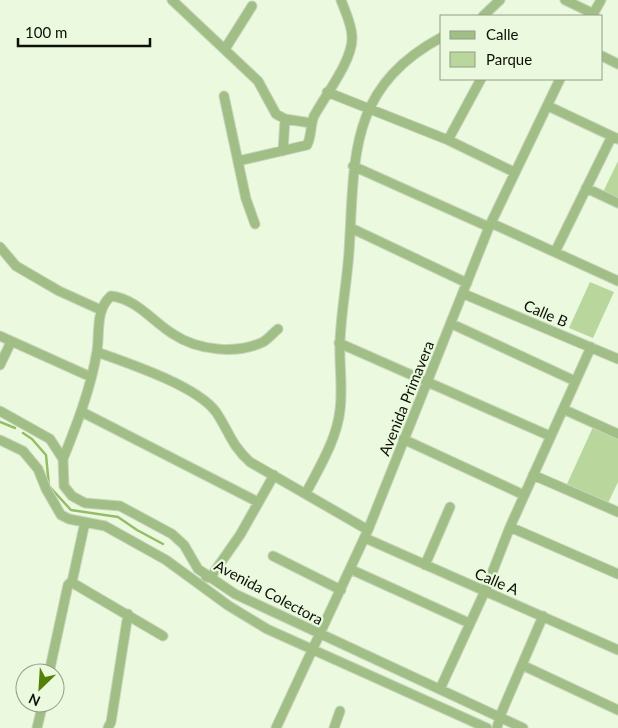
<svg xmlns="http://www.w3.org/2000/svg" width="618" height="728" viewBox="0 0 618 728" font-family="Lato,sans-serif">
<rect width="100%" height="100%" fill="#ebfade"/>
<path fill="#b9d69d" d="M618 161V200L603 192Z
M590 282 614 292 593 338 569 328Z
M593 427 618 439V482L608 503 567 484Z"/>
<g fill="none" stroke-linecap="round" stroke-linejoin="round">
<path stroke="#94bd68" stroke-width="2.5" d="M0 422 15 428
M23 433 32 439 46 455 49 486 71 510 118 517 137 530 163 544"/>
<g stroke="#c7d5bc" stroke-width="11">
<path id="street" d="M172 0 258 81 276 114 285 119 311 123
M565 0 594 14
M483 16 500 0
M592 16 601 0
M225 49 252 6
M602 56 618 64
M327 92 448 140 514 172
M224 96 246 199 255 224
M548 106 618 139
M448 140 481 79
M283 151 285 119
M238 161 307 145C312 136 310 125 314 116 326 94 353 60 352 37 352 25 345 11 341 0
M353 166 489 227
M586 188 618 203
M491 223 618 281
M351 228 467 283
M0 247 16 266 59 291 101 310
M555 252 612 136
M464 294 618 359
M452 324 575 381
M0 336 91 377
M339 343 550 436
M97 352C128 363 197 386 216 412 229 431 231 445 250 462L368 530
M0 365 11 342
M563 409 618 434
M0 411 50 439 63 459 64 486 72 496 85 503 120 506 172 534 184 545 198 569 235 594 523 728
M82 412 258 502
M403 439 524 495
M0 440 23 451 38 469 46 489 61 515 69 519 105 526 166 560 229 606 267 629 487 728
M63 459C77 424 91 388 97 351 100 332 95 310 111 296 137 299 152 321 173 334 197 350 236 355 263 342 268 339 273 333 278 329
M533 475 618 512
M306 493C319 468 337 439 340 410 343 387 339 364 340 342 341 312 347 282 349 252 355 158 347 88 442 37
M510 527 618 574
M365 538 618 650
M273 556 341 590
M425 565 450 507
M350 569 469 623
M206 577 210 578 240 535 274 475
M72 582 85 522
M522 665 618 710
M49 673 68 585 71 582 163 636
M440 689 485 591 510 527 591 347
M37 728 43 703
M108 728 111 722 128 614
M276 728 368 530 489 227 560 79
M334 728 340 711
M497 728 500 716 543 616"/>
</g>
<use href="#street" stroke="#a2be87" stroke-width="9"/>
</g>
<g text-anchor="middle" dominant-baseline="central" stroke-width="4.5" stroke-linejoin="round" paint-order="stroke">
<g font-size="15" fill="#0c1007" stroke="#ebfade">
<text transform="translate(546 313) rotate(23)">Calle B</text>
<text transform="translate(406 398) rotate(-68)">Avenida Primavera</text>
<text transform="translate(497 581) rotate(23)">Calle A</text>
<text transform="translate(269 592) rotate(28)">Avenida Colectora</text>
</g>
</g>
<rect x="440" y="15" width="162" height="65" fill="#ebfade" stroke="#929c88"/>
<rect x="450" y="31" width="25" height="8" fill="#a2be87" stroke="#929c88"/>
<text x="486" y="40" font-size="15" fill="#0c1007">Calle</text>
<rect x="450" y="52" width="25" height="15" fill="#b9d69d" stroke="#929c88"/>
<text x="486" y="65" font-size="15" fill="#0c1007">Parque</text>
<g transform="translate(40 688) rotate(205)"><circle r="24" fill="#ebfade" stroke="#929c88"/>
<path d="M0-4L9 19L0 12L-9 19Z" fill="#548008"/>
<text y="-8" font-size="14" font-weight="bold" text-anchor="middle" fill="#0c1007">N</text>
</g>
<path d="M18 38v8h132v-8" fill="none" stroke="#0c1007" stroke-width="2.5"/>
<text x="25" y="38" font-size="15" fill="#0c1007" stroke="#ebfade" stroke-width="4" paint-order="stroke">100 m</text>
</svg>
